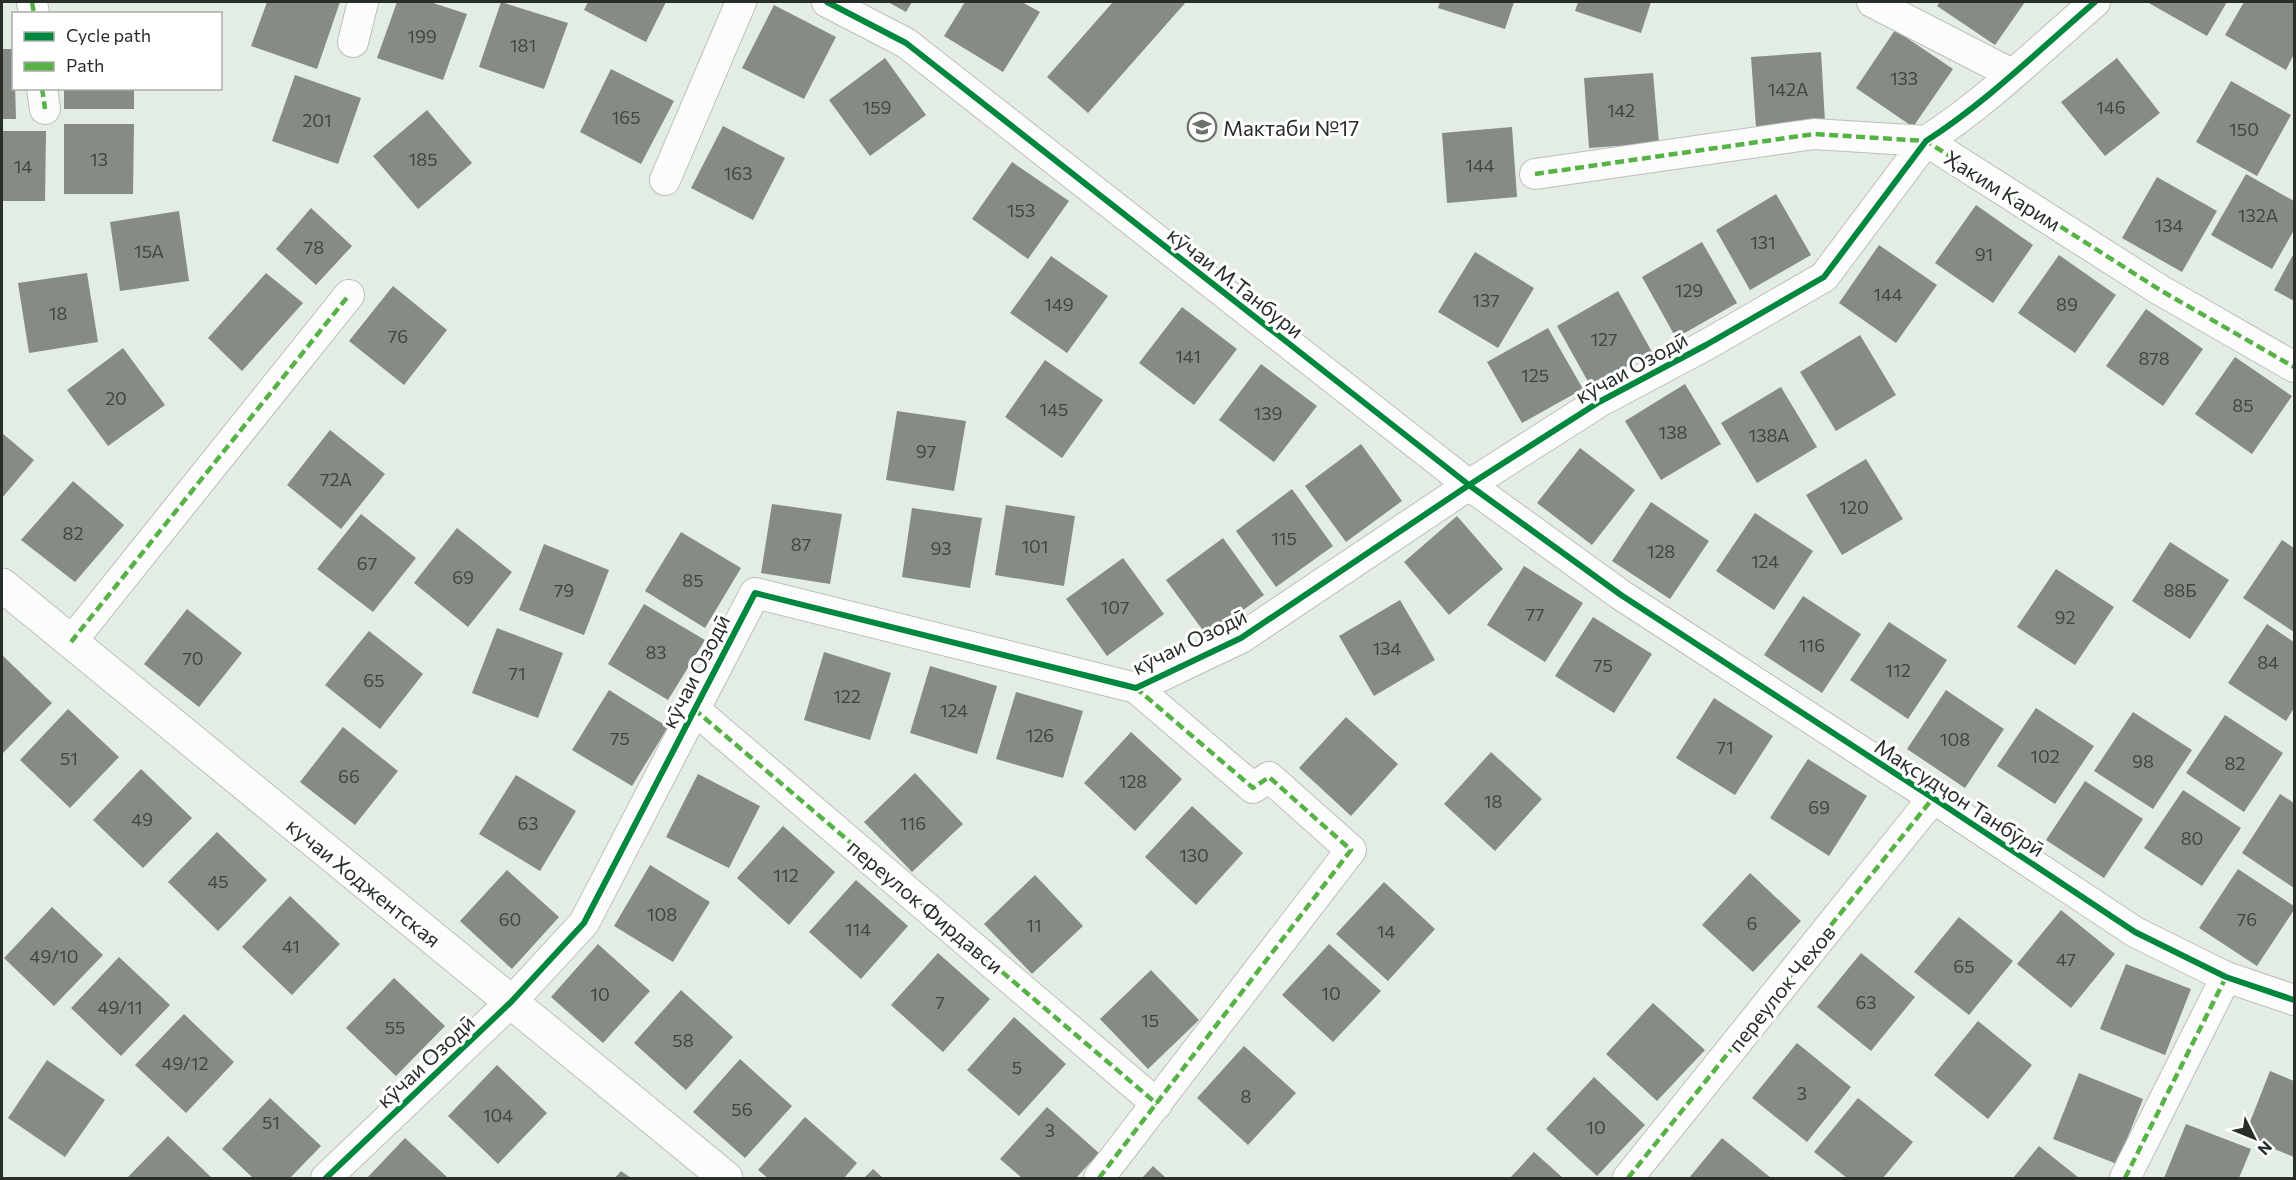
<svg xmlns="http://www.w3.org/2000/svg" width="2296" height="1180" viewBox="0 0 2296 1180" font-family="Commissioner,sans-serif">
<rect width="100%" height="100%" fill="#e4ede4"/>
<path fill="#858b85" d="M267 2H340L317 69 251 46Z
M397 2H430L467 14 443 80 377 58Z
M501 2 568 23 544 89 479 67Z
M588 2H666L646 42 584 10Z
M888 2H912L906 12Z
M965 2H1022L1040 12 1003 72 944 36Z
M1113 2H1186L1088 113 1047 77Z
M1440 2H1514L1505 29 1438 8Z
M1578 2H1651L1641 33 1575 11Z
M1940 2H2025L1995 45 1937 6Z
M2147 2H2227L2207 36Z
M2244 2H2294V54L2286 70 2225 35Z
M774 5 836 37 804 99 742 68Z
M1895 30 1953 69 1913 127 1856 88Z
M2 49H14L16 119H2Z
M1821 52 1825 122 1756 127 1751 57Z
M885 58 926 115 870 156 829 100Z
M2117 58 2160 113 2105 156 2061 102Z
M611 69 674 101 641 164 580 132Z
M1653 73 1659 143 1589 148 1584 78Z
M295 75 361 98 338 164 272 141Z
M2231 81 2291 115 2257 176 2196 142Z
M64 88H134V109H64Z
M427 110 472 163 418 209 373 156Z
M64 124H134L133 194H64Z
M723 126 785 158 753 220 691 188Z
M1512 127 1517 197 1447 203 1442 133Z
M2 131H46L45 201H2Z
M1012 162 1069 201 1028 259 972 219Z
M2246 174 2294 201V230L2272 269 2211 235Z
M2157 177 2217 211 2182 272 2122 238Z
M1776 194 1811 255 1750 290 1716 230Z
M1976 205 2033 245 1993 303 1935 263Z
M311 208 352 246 316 285 276 249Z
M179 211 189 281 120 291 110 222Z
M1702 242 1737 303 1676 338 1642 277Z
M1879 245 1937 285 1896 343 1839 303Z
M1475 252 1534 288 1498 348 1438 312Z
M2294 253V301L2274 290Z
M2059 255 2116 295 2075 353 2018 313Z
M1051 256 1108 296 1067 353 1010 313Z
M87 273 98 342 29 353 18 283Z
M266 273 303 303 242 371 208 338Z
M393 286 447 330 404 385 349 341Z
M1618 291 1652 352 1591 387 1557 326Z
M1182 307 1237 349 1194 405 1139 363Z
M2146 309 2203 349 2163 406 2106 366Z
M1548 328 1583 389 1522 423 1487 362Z
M1860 335 1896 395 1836 431 1800 372Z
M123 348 165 405 108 446 67 390Z
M2235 357 2292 396 2252 454 2195 414Z
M1045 360 1103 400 1062 458 1005 417Z
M1261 364 1317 406 1274 462 1219 420Z
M1685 384 1721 444 1661 480 1625 421Z
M1781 387 1817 447 1757 483 1721 423Z
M897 411 966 421 954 491 886 480Z
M330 430 385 474 341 529 287 485Z
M2 433 34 460 2 498Z
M1361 444 1402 501 1346 542 1305 486Z
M1580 448 1635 490 1592 545 1537 503Z
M1866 459 1903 519 1842 555 1806 495Z
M73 481 124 525 75 582 21 540Z
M1292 489 1333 546 1276 587 1236 531Z
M1651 502 1709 541 1670 599 1612 561Z
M772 504 842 514 830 584 761 573Z
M1006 505 1075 516 1064 586 995 575Z
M912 508 982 518 970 588 902 577Z
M1755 513 1813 551 1774 610 1716 571Z
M361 514 416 558 373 612 317 569Z
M1457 516 1503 569 1449 615 1404 562Z
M457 528 512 572 468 627 414 583Z
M681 532 741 568 705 628 645 591Z
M1223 538 1264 595 1207 636 1166 580Z
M2282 540 2294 548V632L2243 598Z
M2170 542 2229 580 2190 639 2132 601Z
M544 544 609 570 584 635 519 610Z
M1123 558 1164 614 1107 656 1066 599Z
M1524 566 1583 603 1545 662 1487 625Z
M2056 569 2114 607 2075 665 2017 627Z
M1803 596 1861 634 1822 693 1764 655Z
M1400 600 1435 660 1374 696 1339 636Z
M644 604 705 640 668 700 608 664Z
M187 609 242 653 199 707 144 664Z
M1593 617 1652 654 1614 713 1555 676Z
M1889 622 1947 660 1908 719 1850 680Z
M2267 624 2294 642V708L2286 721 2228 683Z
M497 628 563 653 538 718 472 693Z
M369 631 423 674 380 729 325 685Z
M824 652 891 673 870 740 804 720Z
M2 655 52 703 3 753 2 752Z
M930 666 997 686 977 754 910 733Z
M609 690 668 727 632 786 572 750Z
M1946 690 2004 729 1965 788 1907 749Z
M1016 692 1083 711 1063 778 996 759Z
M1714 698 1773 736 1735 795 1676 758Z
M2036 708 2094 746 2055 804 1997 766Z
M68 709 119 757 70 808 20 760Z
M2133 712 2192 750 2153 809 2094 771Z
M2225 715 2283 753 2244 812 2186 773Z
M1346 717 1398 764 1351 816 1299 768Z
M343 727 398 771 355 825 300 782Z
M1131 732 1182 779 1135 831 1084 783Z
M1491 752 1542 799 1495 851 1444 804Z
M1808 759 1867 796 1829 856 1770 818Z
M141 769 192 818 143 868 93 820Z
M915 773 963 824 912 872 864 822Z
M698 774 760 806 729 868 666 837Z
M516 775 576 811 540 871 479 834Z
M2085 781 2143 819 2104 878 2046 840Z
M2183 790 2241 828 2202 886 2144 848Z
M2280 794 2294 803V888L2242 853Z
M1192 806 1243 853 1196 905 1145 857Z
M783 826 835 872 789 925 737 878Z
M217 832 267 880 218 931 168 882Z
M650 865 710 902 673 962 614 926Z
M2238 869 2294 906V910L2257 966 2199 928Z
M507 870 559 917 512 969 460 921Z
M1750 873 1801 921 1753 972 1702 925Z
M1035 875 1083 926 1032 974 984 924Z
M856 880 908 926 861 979 809 932Z
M1384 882 1435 929 1388 981 1336 934Z
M290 896 340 944 292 995 242 947Z
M52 907 103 955 54 1006 4 958Z
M2061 910 2115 954 2071 1008 2017 964Z
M1959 917 2013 961 1969 1015 1914 972Z
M598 944 650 991 603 1043 551 997Z
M1329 944 1381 991 1333 1042 1282 995Z
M938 953 990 999 943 1052 891 1005Z
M1861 953 1915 997 1871 1051 1817 1007Z
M119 957 170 1005 121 1056 71 1008Z
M2126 964 2191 989 2165 1055 2100 1029Z
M1151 970 1199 1020 1148 1069 1100 1019Z
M394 978 445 1026 396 1076 346 1028Z
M681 990 733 1037 686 1090 634 1043Z
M1653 1003 1705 1050 1657 1101 1606 1054Z
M184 1014 234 1062 186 1113 135 1065Z
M1014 1017 1066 1064 1019 1116 967 1070Z
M1978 1021 2032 1065 1988 1119 1934 1075Z
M1797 1043 1851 1087 1807 1142 1752 1098Z
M1244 1046 1296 1093 1248 1145 1197 1098Z
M740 1059 792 1106 745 1158 693 1112Z
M47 1060 105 1100 65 1157 8 1118Z
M497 1065 547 1113 498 1164 448 1116Z
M2270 1071 2294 1081V1157L2244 1137Z
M2079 1073 2143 1099 2117 1164 2053 1139Z
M1594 1077 1645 1125 1597 1176 1546 1129Z
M270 1098 321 1146 290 1178H253L222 1149Z
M1858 1098 1913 1142 1883 1178H1847L1814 1152Z
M1047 1107 1099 1153 1076 1178H1022L1000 1159Z
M805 1117 857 1163 844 1178H768L758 1170Z
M2186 1124 2251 1149 2239 1178H2164Z
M168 1136 212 1178H127Z
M405 1138 448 1178H367Z
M1722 1138 1771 1178H1689Z
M2039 1146 2079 1178H2013Z
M1534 1152 1563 1178H1510Z
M1153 1166 1166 1178H1142Z
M873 1169 883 1178H864Z
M621 1171 631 1178H615Z"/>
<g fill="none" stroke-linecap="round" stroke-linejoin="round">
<g stroke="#b9c0b9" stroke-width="32">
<path id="street" d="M32 2 34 14
M827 2 906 43 1469 485 1621 595 1933 798 2135 932 2226 977 2294 1000
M1872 2 2012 74
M353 42 363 2
M42 88 45 109
M1535 174 1814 134 1926 141 2160 290 2294 367
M665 180 741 2
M71 642 349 295
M694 709 1157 1104
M326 1178 511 1002 584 923 755 593 1136 688 1241 638 1469 485 1599 402 1706 345 1824 277 1926 141C1987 102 2040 49 2095 2
M1099 1178 1351 850 1269 777 1253 788 1136 688
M1628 1178 1933 798
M2125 1178 2226 977"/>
</g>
<g stroke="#b9c0b9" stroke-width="35">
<path id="secondary" d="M2 585 726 1178"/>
</g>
<use href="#street" stroke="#fbfcfb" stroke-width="30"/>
<use href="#secondary" stroke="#fbfcfb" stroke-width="33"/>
<path stroke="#56b245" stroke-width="4.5" stroke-dasharray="9 4.5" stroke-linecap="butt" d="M32 2 34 14
M42 88 45 109
M1535 174 1814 134 1926 141 2160 290 2294 367
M71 642 349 295
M694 709 1157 1104
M1099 1178 1351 850 1269 777 1253 788 1136 688
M1628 1178 1933 798
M2125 1178 2226 977"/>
<g stroke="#fff" stroke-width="10">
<path id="cycleway" d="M827 2 906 43 1469 485 1621 595 1933 798 2135 932 2226 977 2294 1000
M326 1178 511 1002 584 923 755 593 1136 688 1241 638 1469 485 1599 402 1706 345 1824 277 1926 141C1987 102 2040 49 2095 2"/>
</g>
<use href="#cycleway" stroke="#00873e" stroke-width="6"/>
</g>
<defs>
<g id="school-ring" transform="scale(1.5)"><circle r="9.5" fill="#fff" stroke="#6a726a" stroke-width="1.5"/><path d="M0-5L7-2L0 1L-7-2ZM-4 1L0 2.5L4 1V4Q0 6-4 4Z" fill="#6a726a"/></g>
</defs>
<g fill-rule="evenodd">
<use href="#school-ring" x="1202" y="127"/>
</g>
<g text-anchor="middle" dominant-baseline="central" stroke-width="6" stroke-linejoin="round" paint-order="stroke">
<g font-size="18" fill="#3f463f">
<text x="422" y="36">199</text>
<text x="523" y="45">181</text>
<text x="1904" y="78">133</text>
<text x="1788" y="89">142А</text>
<text x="877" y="107">159</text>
<text x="2111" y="107">146</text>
<text x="1621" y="110">142</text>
<text x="626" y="117">165</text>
<text x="317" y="120">201</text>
<text x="2244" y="129">150</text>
<text x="99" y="159">13</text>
<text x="423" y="159">185</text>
<text x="1480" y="165">144</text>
<text x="23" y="166">14</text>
<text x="738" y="173">163</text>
<text x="1021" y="210">153</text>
<text x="2258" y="215">132А</text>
<text x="2169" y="225">134</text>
<text x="1763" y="242">131</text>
<text x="314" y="247">78</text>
<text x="149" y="251">15А</text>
<text x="1984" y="254">91</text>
<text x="1689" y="290">129</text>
<text x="1888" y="294">144</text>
<text x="1486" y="300">137</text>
<text x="1059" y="304">149</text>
<text x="2067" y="304">89</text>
<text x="58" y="313">18</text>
<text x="398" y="336">76</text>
<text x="1604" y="339">127</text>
<text x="1188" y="356">141</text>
<text x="2154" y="358">878</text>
<text x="1535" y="375">125</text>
<text x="116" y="398">20</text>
<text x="2243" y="405">85</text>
<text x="1054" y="409">145</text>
<text x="1268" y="413">139</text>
<text x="1673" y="432">138</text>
<text x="1769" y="435">138А</text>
<text x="926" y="451">97</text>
<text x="336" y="479">72А</text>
<text x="1854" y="507">120</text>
<text x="73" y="533">82</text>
<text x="1284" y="538">115</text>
<text x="801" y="544">87</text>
<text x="1035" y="546">101</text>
<text x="941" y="548">93</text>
<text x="1661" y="551">128</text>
<text x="1765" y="561">124</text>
<text x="367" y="563">67</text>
<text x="463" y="577">69</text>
<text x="693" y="580">85</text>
<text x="564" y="590">79</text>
<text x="2180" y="590">88Б</text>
<text x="1115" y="607">107</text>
<text x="1535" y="614">77</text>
<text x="2065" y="617">92</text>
<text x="1812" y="645">116</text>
<text x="1387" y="648">134</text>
<text x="656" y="652">83</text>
<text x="193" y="658">70</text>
<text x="2268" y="662">84</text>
<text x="1603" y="665">75</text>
<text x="1898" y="670">112</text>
<text x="517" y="673">71</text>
<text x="374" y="680">65</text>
<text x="847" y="696">122</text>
<text x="954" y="710">124</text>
<text x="1040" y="735">126</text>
<text x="620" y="738">75</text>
<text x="1955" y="739">108</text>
<text x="1725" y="747">71</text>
<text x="2045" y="756">102</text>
<text x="69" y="758">51</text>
<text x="2143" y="761">98</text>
<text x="2235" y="763">82</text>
<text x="349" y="776">66</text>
<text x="1133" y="781">128</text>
<text x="1493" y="801">18</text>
<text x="1819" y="807">69</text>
<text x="142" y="819">49</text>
<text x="528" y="823">63</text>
<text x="913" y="823">116</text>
<text x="2192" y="838">80</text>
<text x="1194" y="855">130</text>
<text x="786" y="875">112</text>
<text x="218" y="881">45</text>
<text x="662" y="914">108</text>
<text x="510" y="919">60</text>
<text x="2247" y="919">76</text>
<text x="1752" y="923">6</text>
<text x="1034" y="925">11</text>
<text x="858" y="929">114</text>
<text x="1386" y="931">14</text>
<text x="291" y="946">41</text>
<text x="54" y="956">49/10</text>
<text x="2066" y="959">47</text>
<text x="1964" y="966">65</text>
<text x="1331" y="993">10</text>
<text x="600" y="994">10</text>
<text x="940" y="1002">7</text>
<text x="1866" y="1002">63</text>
<text x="120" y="1007">49/11</text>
<text x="1150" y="1020">15</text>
<text x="395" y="1027">55</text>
<text x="683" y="1040">58</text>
<text x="185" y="1063">49/12</text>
<text x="1017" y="1067">5</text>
<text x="1802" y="1093">3</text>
<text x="1246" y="1096">8</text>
<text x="742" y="1109">56</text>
<text x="498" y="1115">104</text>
<text x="271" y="1122">51</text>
<text x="1596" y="1127">10</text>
<text x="1050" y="1130">3</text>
</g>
<g font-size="21" fill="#282f28" stroke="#fff" text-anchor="start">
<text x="1223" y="127">Мактаби №17</text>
</g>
<g font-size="21" fill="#282f28" stroke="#fff">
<text transform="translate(2003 190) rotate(32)">Ҳаким Карим</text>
<text transform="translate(1236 282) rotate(38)">кӯчаи М.Танбури</text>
<text transform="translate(1631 367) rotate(-29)">кӯчаи Озодӣ</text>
<text transform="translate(1189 641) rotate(-26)">кӯчаи Озодӣ</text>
<text transform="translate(695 671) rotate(-63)">кӯчаи Озодӣ</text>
<text transform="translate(1960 797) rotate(33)">Мақсудҷон Танбӯрӣ</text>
<text transform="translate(364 882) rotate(39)">кучаи Ходжентская</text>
<text transform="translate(926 906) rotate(40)">переулок Фирдавси</text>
<text transform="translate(1781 988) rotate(-51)">переулок Чехов</text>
<text transform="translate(425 1061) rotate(-43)">кӯчаи Озодӣ</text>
</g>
</g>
<rect width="2296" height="1180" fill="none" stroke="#282f28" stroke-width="6"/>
<rect x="12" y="12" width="210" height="78" fill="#ffffff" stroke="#a9aca9" stroke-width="1.5"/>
<rect x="24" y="32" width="30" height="9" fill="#00873e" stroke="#a9aca9" stroke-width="1.5"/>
<text x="66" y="42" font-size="18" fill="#282f28">Cycle path</text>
<rect x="24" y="62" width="30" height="9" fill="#56b245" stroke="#a9aca9" stroke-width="1.5"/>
<text x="66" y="72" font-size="18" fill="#282f28">Path</text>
<g transform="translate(2254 1138) rotate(133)" stroke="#ffffff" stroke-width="4.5" paint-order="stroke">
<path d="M0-4.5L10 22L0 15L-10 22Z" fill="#282f28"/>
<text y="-9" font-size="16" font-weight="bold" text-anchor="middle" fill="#282f28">N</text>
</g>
</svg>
